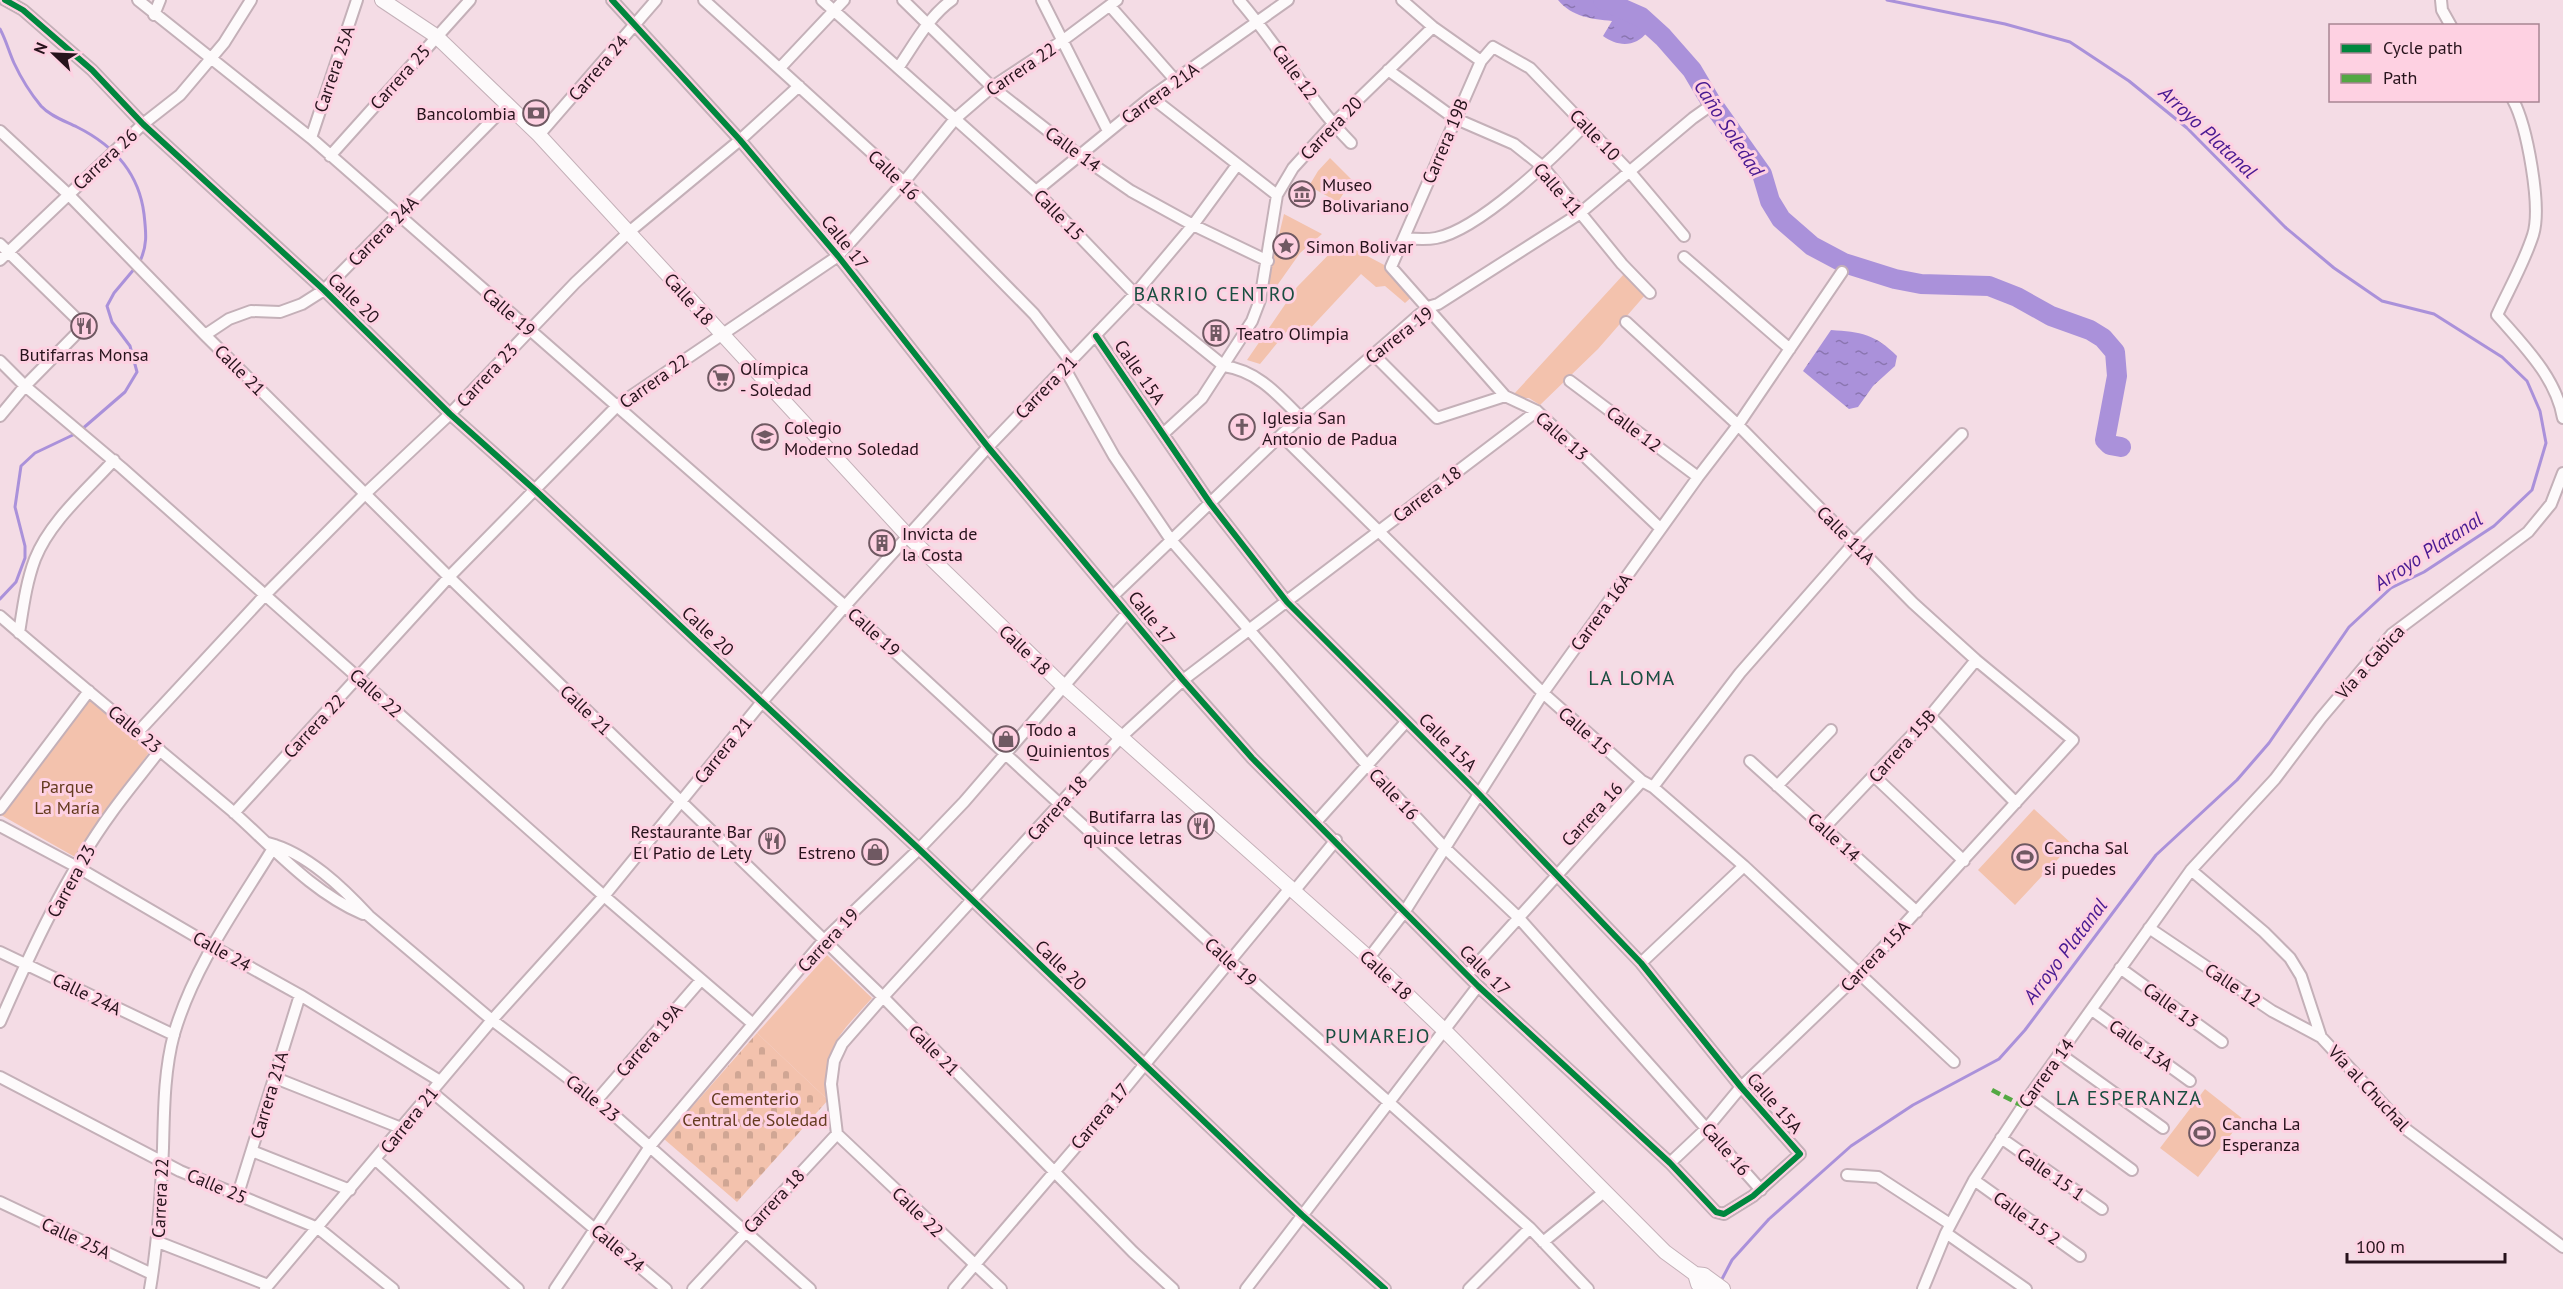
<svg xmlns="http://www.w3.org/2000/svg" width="2563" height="1289" viewBox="0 0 2563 1289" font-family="'PT Sans',sans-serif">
<defs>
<pattern id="cemetery-stones" width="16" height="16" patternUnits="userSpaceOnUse" patternTransform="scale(1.5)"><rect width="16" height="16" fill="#f3c2ad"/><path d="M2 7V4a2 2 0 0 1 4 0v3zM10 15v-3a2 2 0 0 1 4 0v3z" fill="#d0a694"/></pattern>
<pattern id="water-ripples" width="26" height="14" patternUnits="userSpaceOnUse" patternTransform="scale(1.5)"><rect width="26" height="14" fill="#aa91da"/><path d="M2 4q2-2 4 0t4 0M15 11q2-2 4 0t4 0" fill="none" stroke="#8a75b0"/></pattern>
</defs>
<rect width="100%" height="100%" fill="#f4dce5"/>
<path fill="url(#cemetery-stones)" d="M757 1033 828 1100 737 1202 664 1139Z"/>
<path fill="#f3c2ad" d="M1330 158 1352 180 1338 202 1309 186 1318 171Z
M1284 214 1322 234 1300 253 1269 297 1265 294Z
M1341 242 1388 267 1414 295 1405 303 1385 286 1376 287 1361 274 1305 334 1292 325 1260 364 1247 360 1297 287Z
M1624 274 1646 294 1598 349 1540 405 1529 398H1519L1514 394Z
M90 699 150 751 75 857 1 815Z
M2034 809 2072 844 2015 905 1978 870Z
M827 955 872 998C839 1035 822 1047 828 1100L757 1033Z
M2205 1089 2243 1119 2198 1177 2160 1148Z"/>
<path fill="url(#water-ripples)" d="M1558 0H1626L1657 26C1648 29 1645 37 1637 41 1625 47 1613 43 1603 36L1612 21C1592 19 1572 17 1558 0Z
M1831 330C1861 332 1875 334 1897 356L1895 366 1873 386 1858 407 1849 409 1803 371Z"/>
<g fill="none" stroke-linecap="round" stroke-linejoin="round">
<path stroke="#aa91da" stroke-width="3" d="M0 29C6 40 9 52 14 63 21 78 31 94 41 106 50 116 65 121 77 127 113 145 139 173 144 214 146 232 148 246 139 263
M81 430 125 392 137 372 130 346 112 322 107 306 114 293 135 268
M0 599 16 582 25 558V546L15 507 21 466 35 453 75 434
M1721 1281 1732 1260 1769 1219 1851 1146 1913 1105 1999 1059 2025 1030 2156 855 2237 780 2269 743 2349 627 2391 588 2424 572 2494 526 2532 490 2546 443 2540 411 2527 381 2502 357 2434 314 2382 301 2334 268 2285 227 2187 128 2129 81 2070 42 2005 24 1887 0"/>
<path stroke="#aa91da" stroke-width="20" d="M1603 0 1641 17 1663 37 1692 70 1711 102 1762 174 1770 201 1781 219 1812 246 1844 263 1895 279 1921 284 1989 286 2017 297 2051 316 2090 330 2103 338 2115 352 2117 376 2105 440 2110 445 2121 447"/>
<g stroke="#c4b0b8" stroke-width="14">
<path id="minor" d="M5 0 23 10 92 70 143 124 324 290 450 414 535 490 919 849 1302 1215 1385 1289
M138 0 311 138 845 606 1229 960 1530 1228 1588 1289
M612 0 740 140 838 256 988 447 1183 680 1252 758 1478 986 1670 1163 1716 1212 1724 1214 1753 1196 1800 1154 1741 1087 1641 963 1479 794 1287 602 1210 503 1096 336
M704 0 904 182 1034 314 1071 362
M822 0 1036 191 1135 294 1224 366C1258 371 1278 395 1301 418
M903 0 992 87 1079 155 1131 191 1193 225 1268 261
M1042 0 1108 131
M1239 0C1279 46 1309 100 1351 143
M1402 0 1433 27 1481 61
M2441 0 2442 10 2451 26
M1110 6 1176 81
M154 15 160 0
M780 68 844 0
M898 68C914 45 929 16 952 0
M1388 70 1454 118 1514 144 1543 167 1622 264 1650 293
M1151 97 1277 195
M2513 100C2527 126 2542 207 2533 235 2524 263 2509 289 2497 315 2523 345 2556 377 2563 418
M0 131 68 194 205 335 449 577 883 997 1133 1252 1173 1289
M539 135 656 0
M311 138 357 0
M330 156 470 0
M1036 191 1151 97 1288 0
M1404 238C1414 239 1426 240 1436 238 1479 230 1554 157 1585 125
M0 244 84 326 25 386 0 416
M1684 257 1790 349
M0 260 143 124 180 95 224 43 251 0
M1626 322 1738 425 1913 603 1976 660 2073 740 1860 973 1741 1087 1707 1128 1670 1163
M205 335 229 319 251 311 280 312 302 304 324 290 508 104
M1373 354 1437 418 1505 396
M0 361 25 386 122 468 604 896 753 1024
M1065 369 1114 456 1171 540 1366 764 1445 848 1518 917 1761 1190
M1570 381 1698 477
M1164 433 1202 398 1252 321 1260 300 1277 195 1293 168 1333 124 1433 27
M1281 435 1543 693 1642 781 1653 787 1744 866 1954 1062
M1660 528 1537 411 1505 396 1391 267 1481 61 1493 47 1530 68 1630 172 1684 236
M1114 595 1281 435 1428 307 1438 304 1579 214 1693 118 1710 106
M0 616C76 682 154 745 231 810 273 847 311 892 363 914
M19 633C23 608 26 583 35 559 50 521 87 490 114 460
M1930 716 2016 803
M139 731 266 594 366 493 450 414 575 283 629 232 740 140 799 86
M1750 761 1917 912
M1875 777 1964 861
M1777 786 1831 730
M1653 787 1740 673 1854 543 1962 434
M0 809 89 691
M234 813 449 577 618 405 838 256 904 182 955 119 992 87 1062 41 1117 0
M1317 821 1406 722
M0 826 77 867 212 946 300 995 440 1081
M1824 828 1930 716 1976 660
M268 843C307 853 343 888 369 916L492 1020 597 1100 810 1289
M2191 870 2264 932 2290 958 2301 976 2321 1037 2407 1130 2563 1247
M1295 890 1336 840
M2149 928 2272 1011 2321 1037
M0 952 174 1035
M1369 958 1405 911 1543 693 1698 477 1738 425 1842 272
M1641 963 1744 866
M2120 968 2222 1042
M1468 974 1642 781
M2092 1010 2190 1081
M0 1022C31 951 66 875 112 812 127 791 144 771 160 750
M2060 1054 2163 1128
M0 1077 180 1171 318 1228 393 1289
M273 1077 401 1128
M432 1092 666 1289
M2030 1095 2132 1170
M597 1100 701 980
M837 1134 1001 1289
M2001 1138 2102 1209
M252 1151 350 1190
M376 1160 518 1289
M1847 1175 1878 1177 1950 1224
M1974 1180 2080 1256
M238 1194 300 995
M0 1202 152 1274
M1946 1233 2026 1289
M158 1242 268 1285
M1543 1242 1604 1192
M150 1289C158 1242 161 1196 163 1148 164 1111 164 1071 174 1034 194 965 238 906 275 845
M265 1289 492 1020 604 896 762 702 845 606 988 447 1135 294 1193 225 1237 165
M555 1289 651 1145 824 940 919 849 964 802 1127 613
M693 1289 837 1134 831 1084 834 1061 842 1044 883 997 1121 737 1183 680 1537 411
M954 1289 1098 1121 1291 887
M1246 1289 1478 986
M1469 1289 1530 1228
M1923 1289 1946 1233 1974 1180 2030 1095 2191 870 2275 779 2321 718 2392 634 2528 532 2551 504 2563 473"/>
</g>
<g stroke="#c4b0b8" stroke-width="16">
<path id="major" d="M382 0 436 36 539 135 908 536 1059 682 1369 958 1444 1030 1665 1252 1695 1274 1704 1275 1723 1289
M1695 1274 1698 1284 1705 1289"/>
</g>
<use href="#minor" stroke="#fdfafb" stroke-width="10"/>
<use href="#major" stroke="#fdfafb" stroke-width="14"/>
<path stroke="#53a843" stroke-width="4.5" stroke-dasharray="9 4.5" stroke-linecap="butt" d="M1992 1090 2023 1106"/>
<g stroke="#fed1e2" stroke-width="10">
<path id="cycleway" d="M5 0 23 10 92 70 143 124 324 290 450 414 535 490 919 849 1302 1215 1385 1289
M612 0 740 140 838 256 988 447 1183 680 1252 758 1478 986 1670 1163 1716 1212 1724 1214 1753 1196 1800 1154 1741 1087 1641 963 1479 794 1287 602 1210 503 1096 336"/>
</g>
<use href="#cycleway" stroke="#00873e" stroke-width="6"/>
</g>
<defs>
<g id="bank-ring" transform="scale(1.35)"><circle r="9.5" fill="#fed1e2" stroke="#6f5962" stroke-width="1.5"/><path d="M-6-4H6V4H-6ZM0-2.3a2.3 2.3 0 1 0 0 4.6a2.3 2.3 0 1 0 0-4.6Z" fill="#6f5962"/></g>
<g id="museum-ring" transform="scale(1.35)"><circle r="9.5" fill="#fed1e2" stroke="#6f5962" stroke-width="1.5"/><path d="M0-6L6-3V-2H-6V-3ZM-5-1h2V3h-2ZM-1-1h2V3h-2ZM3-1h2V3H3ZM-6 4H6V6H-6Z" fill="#6f5962"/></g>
<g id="sight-ring" transform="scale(1.35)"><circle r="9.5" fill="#fed1e2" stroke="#6f5962" stroke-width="1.5"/><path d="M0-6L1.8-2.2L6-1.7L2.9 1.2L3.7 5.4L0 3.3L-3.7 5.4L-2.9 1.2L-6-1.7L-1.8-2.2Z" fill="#6f5962"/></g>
<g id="restaurant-ring" transform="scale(1.35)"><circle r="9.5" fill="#fed1e2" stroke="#6f5962" stroke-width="1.5"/><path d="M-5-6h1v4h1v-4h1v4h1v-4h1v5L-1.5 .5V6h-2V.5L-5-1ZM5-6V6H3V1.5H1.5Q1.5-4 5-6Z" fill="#6f5962"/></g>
<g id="building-ring" transform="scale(1.35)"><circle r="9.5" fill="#fed1e2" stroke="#6f5962" stroke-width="1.5"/><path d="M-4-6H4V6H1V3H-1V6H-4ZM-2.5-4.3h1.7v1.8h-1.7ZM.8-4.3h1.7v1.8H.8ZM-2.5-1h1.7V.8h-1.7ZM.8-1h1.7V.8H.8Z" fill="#6f5962"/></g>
<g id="supermarket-ring" transform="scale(1.35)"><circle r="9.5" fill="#fed1e2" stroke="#6f5962" stroke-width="1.5"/><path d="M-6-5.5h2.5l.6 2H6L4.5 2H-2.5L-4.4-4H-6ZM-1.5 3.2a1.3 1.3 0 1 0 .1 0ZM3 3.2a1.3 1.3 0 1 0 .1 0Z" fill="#6f5962"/></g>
<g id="church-ring" transform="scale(1.35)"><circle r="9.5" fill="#fed1e2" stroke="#6f5962" stroke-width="1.5"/><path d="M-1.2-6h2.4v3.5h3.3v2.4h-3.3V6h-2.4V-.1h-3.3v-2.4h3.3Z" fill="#6f5962"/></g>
<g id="school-ring" transform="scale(1.35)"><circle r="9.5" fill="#fed1e2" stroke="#6f5962" stroke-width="1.5"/><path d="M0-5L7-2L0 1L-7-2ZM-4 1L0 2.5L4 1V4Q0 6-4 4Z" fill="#6f5962"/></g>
<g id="shop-ring" transform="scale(1.35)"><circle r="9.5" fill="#fed1e2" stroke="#6f5962" stroke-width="1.5"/><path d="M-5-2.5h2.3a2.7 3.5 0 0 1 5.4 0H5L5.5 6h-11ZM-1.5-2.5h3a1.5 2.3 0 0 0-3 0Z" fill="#6f5962"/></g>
<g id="stadium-ring" transform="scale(1.35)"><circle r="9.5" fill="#fed1e2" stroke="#6f5962" stroke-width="1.5"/><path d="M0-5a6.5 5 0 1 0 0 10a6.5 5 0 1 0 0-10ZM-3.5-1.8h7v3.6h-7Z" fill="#6f5962"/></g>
</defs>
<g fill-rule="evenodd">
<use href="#bank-ring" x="536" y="113"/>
<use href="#museum-ring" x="1302" y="194"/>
<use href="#sight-ring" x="1286" y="246"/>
<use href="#restaurant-ring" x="84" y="326"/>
<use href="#building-ring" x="1216" y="333"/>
<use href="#supermarket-ring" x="721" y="378"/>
<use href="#church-ring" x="1242" y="427"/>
<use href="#school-ring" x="765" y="437"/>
<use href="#building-ring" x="882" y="543"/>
<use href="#shop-ring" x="1006" y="739"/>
<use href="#restaurant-ring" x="1201" y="826"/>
<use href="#restaurant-ring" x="772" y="841"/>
<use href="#shop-ring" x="875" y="852"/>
<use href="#stadium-ring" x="2025" y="857"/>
<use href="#stadium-ring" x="2202" y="1133"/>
</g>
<g text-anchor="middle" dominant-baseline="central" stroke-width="6" stroke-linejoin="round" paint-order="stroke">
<g font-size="18" fill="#27131c" stroke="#fed1e2">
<text transform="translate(598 68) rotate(-49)">Carrera 24</text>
<text transform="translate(334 69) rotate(-71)">Carrera 25A</text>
<text transform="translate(1021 69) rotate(-34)">Carrera 22</text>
<text transform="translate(1295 72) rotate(54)">Calle 12</text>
<text transform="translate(400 77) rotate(-48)">Carrera 25</text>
<text transform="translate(1160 93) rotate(-36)">Carrera 21A</text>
<text transform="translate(1331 128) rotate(-46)">Carrera 20</text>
<text transform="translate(1595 135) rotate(46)">Calle 10</text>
<text transform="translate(1445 141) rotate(-67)">Carrera 19B</text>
<text transform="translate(1073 149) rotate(36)">Calle 14</text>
<text transform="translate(105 159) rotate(-43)">Carrera 26</text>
<text transform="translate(894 175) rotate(44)">Calle 16</text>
<text transform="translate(1558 189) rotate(49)">Calle 11</text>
<text transform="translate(1059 215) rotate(46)">Calle 15</text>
<text transform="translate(383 231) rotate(-45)">Carrera 24A</text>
<text transform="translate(845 242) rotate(51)">Calle 17</text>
<text transform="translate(354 298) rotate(44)">Calle 20</text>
<text transform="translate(689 299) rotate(48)">Calle 18</text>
<text transform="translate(509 312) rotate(41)">Calle 19</text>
<text transform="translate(1399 335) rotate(-38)">Carrera 19</text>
<text transform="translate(240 370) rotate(45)">Calle 21</text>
<text transform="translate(1140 372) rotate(55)">Calle 15A</text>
<text transform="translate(487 375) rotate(-47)">Carrera 23</text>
<text transform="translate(654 381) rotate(-35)">Carrera 22</text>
<text transform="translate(1046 387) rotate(-46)">Carrera 21</text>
<text transform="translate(1634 429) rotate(37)">Calle 12</text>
<text transform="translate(1562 436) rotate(42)">Calle 13</text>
<text transform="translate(1427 494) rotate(-37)">Carrera 18</text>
<text transform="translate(1846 535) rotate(45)">Calle 11A</text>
<text transform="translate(1601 612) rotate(-54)">Carrera 16A</text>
<text transform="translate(1152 618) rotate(51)">Calle 17</text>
<text transform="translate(708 631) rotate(43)">Calle 20</text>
<text transform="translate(874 632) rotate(42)">Calle 19</text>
<text transform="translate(1025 650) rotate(44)">Calle 18</text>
<text transform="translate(2370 662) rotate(-48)">Vía a Cabica</text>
<text transform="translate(376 693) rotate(42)">Calle 22</text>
<text transform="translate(586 710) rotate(44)">Calle 21</text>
<text transform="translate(314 726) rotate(-47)">Carrera 22</text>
<text transform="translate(135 729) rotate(40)">Calle 23</text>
<text transform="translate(1585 731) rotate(41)">Calle 15</text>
<text transform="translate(1448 742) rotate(45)">Calle 15A</text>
<text transform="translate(1902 746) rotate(-48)">Carrera 15B</text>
<text transform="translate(723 750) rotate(-51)">Carrera 21</text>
<text transform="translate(1394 794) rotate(47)">Calle 16</text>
<text transform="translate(1057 808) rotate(-48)">Carrera 18</text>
<text transform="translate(1592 814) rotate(-47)">Carrera 16</text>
<text transform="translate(1834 837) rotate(42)">Calle 14</text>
<text transform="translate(71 881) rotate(-61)">Carrera 23</text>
<text transform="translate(828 940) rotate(-47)">Carrera 19</text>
<text transform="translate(222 951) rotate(29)">Calle 24</text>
<text transform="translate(1875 956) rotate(-46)">Carrera 15A</text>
<text transform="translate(1231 962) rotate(42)">Calle 19</text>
<text transform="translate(1061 965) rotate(44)">Calle 20</text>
<text transform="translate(1485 970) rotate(45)">Calle 17</text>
<text transform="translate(1386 975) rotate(43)">Calle 18</text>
<text transform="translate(2233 985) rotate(34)">Calle 12</text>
<text transform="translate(87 994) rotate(26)">Calle 24A</text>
<text transform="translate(2171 1005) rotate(36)">Calle 13</text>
<text transform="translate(649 1040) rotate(-49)">Carrera 19A</text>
<text transform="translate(2141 1045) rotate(36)">Calle 13A</text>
<text transform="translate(934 1050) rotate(45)">Calle 21</text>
<text transform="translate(2046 1073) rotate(-54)">Carrera 14</text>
<text transform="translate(2369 1088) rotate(47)">Vía al Chuchal</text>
<text transform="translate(269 1095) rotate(-73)">Carrera 21A</text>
<text transform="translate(593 1098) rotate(39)">Calle 23</text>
<text transform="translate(1775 1103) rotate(49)">Calle 15A</text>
<text transform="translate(1100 1116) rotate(-50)">Carrera 17</text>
<text transform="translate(409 1120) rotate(-51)">Carrera 21</text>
<text transform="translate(1726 1149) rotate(49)">Calle 16</text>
<text transform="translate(2051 1174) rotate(35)">Calle 15 1</text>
<text transform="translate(217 1186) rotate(23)">Calle 25</text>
<text transform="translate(160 1198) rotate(-87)">Carrera 22</text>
<text transform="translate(774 1201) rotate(-47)">Carrera 18</text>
<text transform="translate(918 1212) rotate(44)">Calle 22</text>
<text transform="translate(2027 1218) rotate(36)">Calle 15 2</text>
<text transform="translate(76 1238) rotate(25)">Calle 25A</text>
<text transform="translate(618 1248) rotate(40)">Calle 24</text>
</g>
<g font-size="18" fill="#27131c" stroke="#fed1e2" text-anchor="start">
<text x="516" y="113" text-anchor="end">Bancolombia</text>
<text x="1322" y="184">Museo<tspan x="1322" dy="21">Bolivariano</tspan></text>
<text x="1306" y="246">Simon Bolivar</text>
<text x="1236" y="333">Teatro Olimpia</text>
<text x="84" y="354" text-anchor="middle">Butifarras Monsa</text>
<text x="740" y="368">Olímpica<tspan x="740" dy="21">- Soledad</tspan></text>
<text x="1262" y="417">Iglesia San<tspan x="1262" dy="21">Antonio de Padua</tspan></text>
<text x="784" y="427">Colegio<tspan x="784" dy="21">Moderno Soledad</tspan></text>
<text x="902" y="533">Invicta de<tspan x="902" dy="21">la Costa</tspan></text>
<text x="1026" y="729">Todo a<tspan x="1026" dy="21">Quinientos</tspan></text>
<text x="1182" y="816" text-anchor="end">Butifarra las<tspan x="1182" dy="21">quince letras</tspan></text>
<text x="752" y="831" text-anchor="end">Restaurante Bar<tspan x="752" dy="21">El Patio de Lety</tspan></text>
<text x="2044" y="847">Cancha Sal<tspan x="2044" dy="21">si puedes</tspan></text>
<text x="856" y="852" text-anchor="end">Estreno</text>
<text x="2222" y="1123">Cancha La<tspan x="2222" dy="21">Esperanza</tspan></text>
</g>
<g font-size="18" fill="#643b1f" stroke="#fed1e2">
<text x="67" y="786">Parque<tspan x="67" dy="21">La María</tspan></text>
<text x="755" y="1098">Cementerio<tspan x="755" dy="21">Central de Soledad</tspan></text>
</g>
<g font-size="20" font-style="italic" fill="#491a92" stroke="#fed1e2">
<text transform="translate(1729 128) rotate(57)">Caño Soledad</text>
<text transform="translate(2208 132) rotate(43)">Arroyo Platanal</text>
<text transform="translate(2428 551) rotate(-33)">Arroyo Platanal</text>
<text transform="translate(2065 951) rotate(-53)">Arroyo Platanal</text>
</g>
<g font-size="20" letter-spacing="1.5" fill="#194e40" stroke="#fed1e2">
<text x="1215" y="294">BARRIO CENTRO</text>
<text x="1632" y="678">LA LOMA</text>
<text x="1378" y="1036">PUMAREJO</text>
<text x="2129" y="1098">LA ESPERANZA</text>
</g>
</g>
<rect x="2329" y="24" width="210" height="78" fill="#fed1e2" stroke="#a88593" stroke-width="1.5"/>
<rect x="2341" y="44" width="30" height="9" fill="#00873e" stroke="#a88593" stroke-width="1.5"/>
<text x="2383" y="54" font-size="18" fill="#27131c">Cycle path</text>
<rect x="2341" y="74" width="30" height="9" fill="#53a843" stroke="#a88593" stroke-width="1.5"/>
<text x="2383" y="84" font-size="18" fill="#27131c">Path</text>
<g transform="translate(54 54) rotate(293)" stroke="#fed1e2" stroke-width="4.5" paint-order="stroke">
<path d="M0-4.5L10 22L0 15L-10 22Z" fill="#27131c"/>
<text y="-9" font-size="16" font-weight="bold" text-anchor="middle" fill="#27131c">N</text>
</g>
<path d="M2347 1253v9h158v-9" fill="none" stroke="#27131c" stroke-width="3"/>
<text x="2356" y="1253" font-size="18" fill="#27131c" stroke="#fed1e2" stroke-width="4.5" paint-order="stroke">100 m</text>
</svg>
